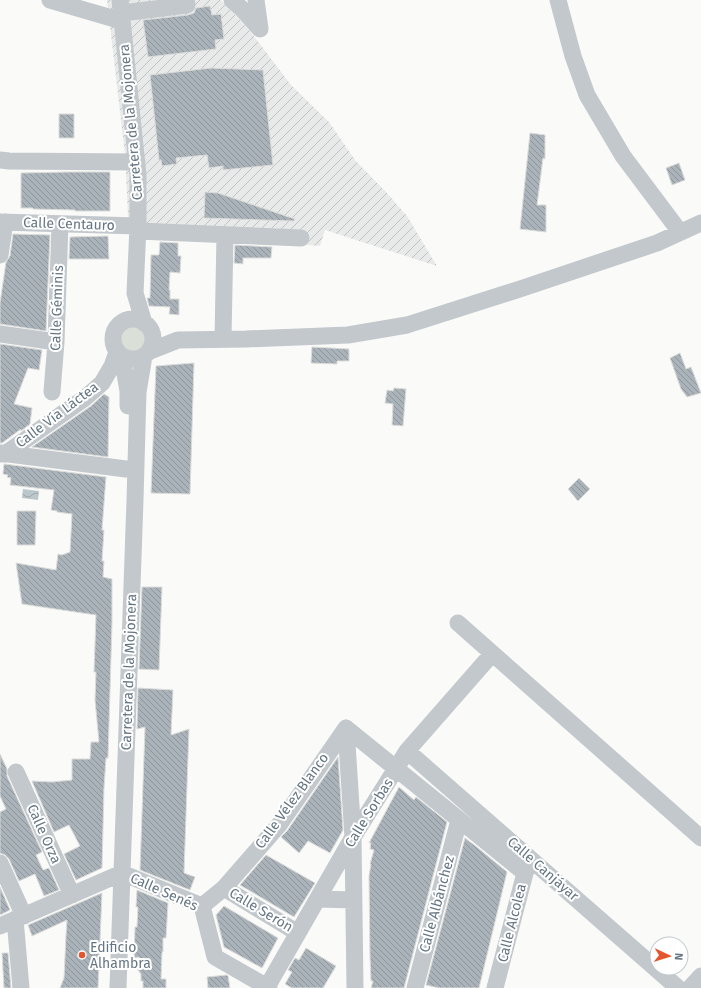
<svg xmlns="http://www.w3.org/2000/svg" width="701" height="988" viewBox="0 0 701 988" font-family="'Fira Sans',sans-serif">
<defs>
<pattern id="industrial-furrows" width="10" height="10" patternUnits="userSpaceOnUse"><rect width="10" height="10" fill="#e8e9e9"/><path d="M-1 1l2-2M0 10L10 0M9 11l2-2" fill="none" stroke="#c0c1c2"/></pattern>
<pattern id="water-waves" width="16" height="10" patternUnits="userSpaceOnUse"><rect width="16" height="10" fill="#bbc7cb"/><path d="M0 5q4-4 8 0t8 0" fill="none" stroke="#9ca6aa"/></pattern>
<pattern id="building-back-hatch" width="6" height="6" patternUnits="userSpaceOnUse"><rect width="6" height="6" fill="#aab3b9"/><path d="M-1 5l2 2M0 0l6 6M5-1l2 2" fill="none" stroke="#8e969c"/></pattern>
</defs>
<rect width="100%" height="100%" fill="#fafaf8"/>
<path fill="url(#industrial-furrows)" d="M107 0H221L250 31 291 85 329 122 355 160 386 192 407 216 437 266 325 230 320 246 232 239 129 236 125 155Z"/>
<path fill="#dadfd7" d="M119 339a14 14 0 1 1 28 0a14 14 0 1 1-28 0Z"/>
<path fill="url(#water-waves)" d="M23 489 39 491 38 500 22 498Z"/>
<path fill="url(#building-back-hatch)" stroke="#dcdcda" d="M210 6 212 15 221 14 224 39 215 40 216 49 148 57 143 20 188 15 194 13 196 8Z
M211 68 263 70 273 165 223 170V166L209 168 207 155 176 158 177 164 162 166 161 160H159L150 75Z
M59 114H74V138H59Z
M530 133 545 135V159L543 158 537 205H546V232L520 229Z
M679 163 685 180 672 185 666 168Z
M69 172H110V211H75V210L33 209V208H21V173Z
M205 192 218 193 295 219 294 221 204 218Z
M13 234 50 235 46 331 0 324V303L6 262 10 256Z
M108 236 109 259H69L70 237Z
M160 242 178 243V256H181L180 273 170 272 169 290H170V299H179V315L169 314 170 307 149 306 147 298H150L151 255H159Z
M235 245 272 247 271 258H243V264L234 263Z
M0 344 42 350 39 370 28 368 14 404 32 408 30 424 21 431V429L2 443H0Z
M312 347 349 349V361H337V364L311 363Z
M680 353 686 369 691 367 701 393 687 397 681 389 670 358Z
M194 363 190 494 151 493 156 366Z
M394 388 406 389 403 426 392 425 393 404 385 403 387 390 393 391Z
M104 394 109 397 108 457 32 447 91 406Z
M4 464 106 477 102 530H104L102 561H104L103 577 112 579V623L108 758H106L104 788 102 868 76 880 64 854 80 846 69 825 54 832 32 781 52 782 72 780V759H90L91 742H99L95 700 96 672H94L96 615 22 604 16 563 56 570 58 554 62 555 70 552 72 514 57 512V511L51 510 54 490 10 485 11 478 7 477 8 475 3 474Z
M579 478 590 489 578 501 568 489Z
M17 511H36L35 545H17Z
M142 587H162L159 670 139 669Z
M138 688 173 690 171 735 189 729 184 873 195 877 190 890 140 870 145 727 137 729Z
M0 754 7 769V776L42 852 36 855 43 870 49 868 59 890 44 896 35 874 19 881 9 859 5 855 0 853V812L6 809 0 796Z
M338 757 343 830 330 853 308 841 299 853 281 837 287 831Z
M399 787 414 800 416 797 447 822 404 988H371L373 981H371L370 957 369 876 371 864H370L374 850 370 849 371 843H369Z
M465 838 478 848 507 872 479 988H439L426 985Z
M266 855 315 883 294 917 240 885Z
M0 887 10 910 0 915Z
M137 890 168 903 166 938H163V952H162L161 979H166V988H143V981H141V974L138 970 139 957 134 958 135 927H137L138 907H136Z
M102 893 98 988H60L64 978 66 935 67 920 32 936 28 925Z
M224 906 278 938 262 968 224 947 216 915Z
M306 948 336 966 323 988H292L285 984 292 972 288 970 295 958 299 960Z
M2 953H8L11 988H4Z
M227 975 228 976 230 988H208L207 977Z"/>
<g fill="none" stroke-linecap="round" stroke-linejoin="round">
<path stroke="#c3c8cc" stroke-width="17" d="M50 0 122 21
M120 0 138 175V226L135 293 144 323
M232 0 243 10 260 29
M256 0 260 29
M558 0 573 56 587 95 623 156 680 232
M122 13 187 5 186 0
M0 160 9 161 137 162
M0 222 138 226
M138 231 301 238
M0 255 5 222
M113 339a20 20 0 1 1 40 0a20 20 0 1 1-40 0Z
M0 334 56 342
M223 339 225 235
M150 351 178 340 246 339 348 335 407 325 520 289 657 243 701 223
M122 357 128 391V406
M52 392 56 342 60 224
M0 453 126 469
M0 454H5L85 398 102 383 112 366 117 352
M458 623 701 838
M346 728 353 837 355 988
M346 728 525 873
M407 751 678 988
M16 772 72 895
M0 863 24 916
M224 888 298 933
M318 899 354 900
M202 906 224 888 279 825 346 728
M202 906 215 957 269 988
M15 919 21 988
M0 926 122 873 202 906
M267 987 353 837 407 751 492 654
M118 988 135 500 138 392 144 356
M415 988 459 820
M495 988 525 873 529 863
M690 988 701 976"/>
</g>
<circle fill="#e4572e" stroke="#fff" stroke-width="1.5" cx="82" cy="955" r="4"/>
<g text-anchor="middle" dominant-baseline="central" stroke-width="4" stroke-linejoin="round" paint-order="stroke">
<g font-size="14" fill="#657683" stroke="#fff">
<text transform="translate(131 122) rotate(-95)">Carretera de la Mojonera</text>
<text transform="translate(69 224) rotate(2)">Calle Centauro</text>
<text transform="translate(57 308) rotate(-88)">Calle Géminis</text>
<text transform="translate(57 415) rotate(-37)">Calle Vía Láctea</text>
<text transform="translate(129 672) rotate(-88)">Carretera de la Mojonera</text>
<text transform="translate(292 801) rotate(-54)">Calle Vélez Blanco</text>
<text transform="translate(369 813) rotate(-58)">Calle Sorbas</text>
<text transform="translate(44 834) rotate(66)">Calle Orza</text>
<text transform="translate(543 869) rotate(41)">Calle Canjáyar</text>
<text transform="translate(164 892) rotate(24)">Calle Senés</text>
<text transform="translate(437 904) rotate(-75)">Calle Albánchez</text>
<text transform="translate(261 910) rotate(31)">Calle Serón</text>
<text transform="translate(512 923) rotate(-76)">Calle Alcolea</text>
</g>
<g font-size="14" fill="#657683" stroke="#fff" text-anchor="start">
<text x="90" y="947">Edificio<tspan x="90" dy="16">Alhambra</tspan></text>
</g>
</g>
<g transform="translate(669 956) rotate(94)"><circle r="19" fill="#ffffff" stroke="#c1c8cd"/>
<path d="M0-3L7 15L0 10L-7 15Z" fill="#e4572e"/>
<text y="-6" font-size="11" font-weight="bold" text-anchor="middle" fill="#657683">N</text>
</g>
</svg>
